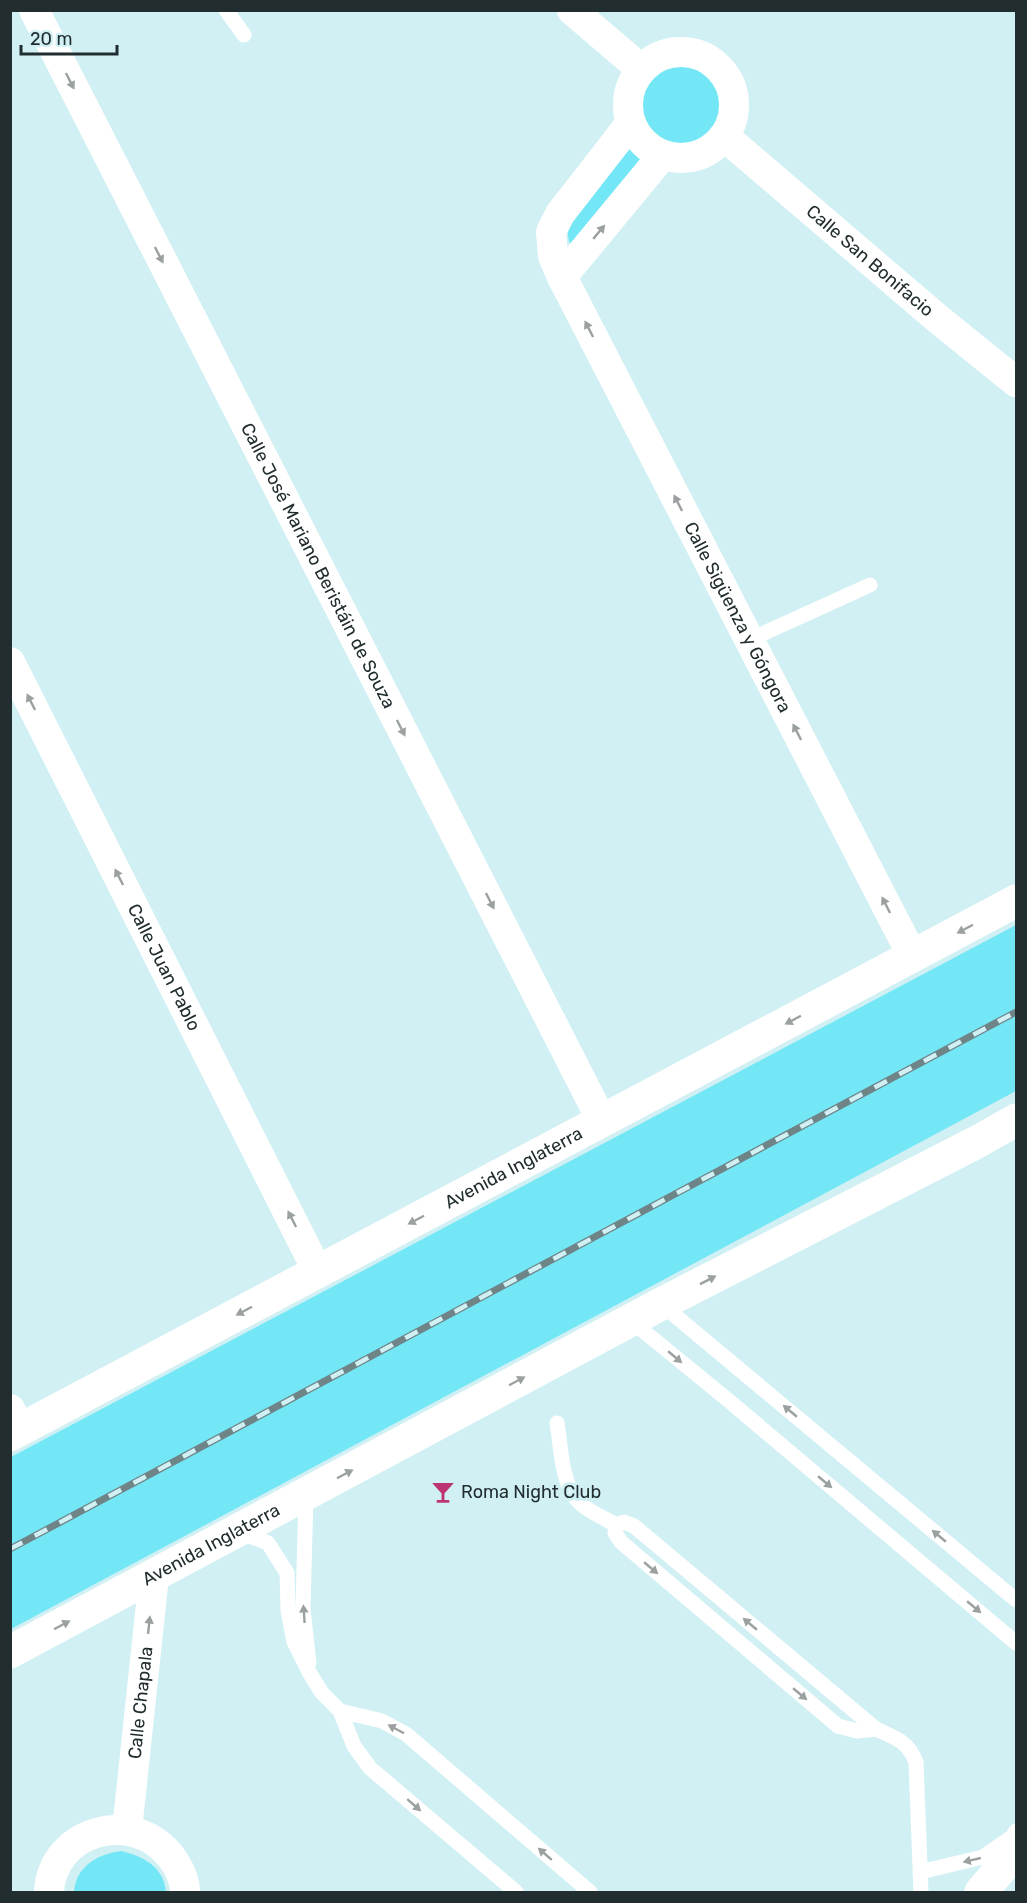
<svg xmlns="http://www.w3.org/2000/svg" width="1027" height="1903" viewBox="0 0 1027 1903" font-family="Rubik,sans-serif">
<rect width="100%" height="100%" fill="#d1f0f4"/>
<path fill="#73e7f6" d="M672 55C684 56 698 57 708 64 736 82 736 126 710 145 697 154 679 153 664 151L574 245 569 242 565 215 635 124C626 88 639 69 672 55Z
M1016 925V1091L11 1629V1457Z
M121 1851C143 1856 164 1867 166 1892H74C76 1866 98 1854 121 1851Z"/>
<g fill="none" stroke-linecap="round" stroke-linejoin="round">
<path stroke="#fff" stroke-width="15" d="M226 10 244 35
M749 640 870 585
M661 1304 1016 1600
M630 1320 728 1400 1016 1643
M557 1423C561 1446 561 1476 574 1496 582 1509 603 1517 616 1525
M306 1495 303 1609 309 1663
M616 1525 624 1522 634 1526 876 1729C895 1738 908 1741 916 1762L921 1892
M616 1525 615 1533 621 1542 838 1726 857 1731 876 1729
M239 1534 250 1536 268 1543 287 1573 288 1610 294 1642 309 1672 322 1693 340 1711 354 1746 370 1768 516 1892
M340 1711 382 1721 406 1734 590 1892
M920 1872 983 1857 1012 1837 1016 1831"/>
<g stroke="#fff" stroke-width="30">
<path id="s1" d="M34 10 602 1121"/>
<path d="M572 10 641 69"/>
<circle cx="681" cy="105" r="53"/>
<path id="s2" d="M630 124 560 214 551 232 553 256 562 277 913 957"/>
<path id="s3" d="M724 136 938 319 1016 382"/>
<path d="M562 277 662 156"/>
<path id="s4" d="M10 662 318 1272"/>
<path d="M10 1409 21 1430"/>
<path id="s5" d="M127 1830 154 1576"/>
<path d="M49 1892C52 1830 134 1807 172 1858 179 1868 185 1880 185 1892"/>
</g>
<g stroke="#fff" stroke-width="33">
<path id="s6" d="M10 1435 1016 901"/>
<path id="s7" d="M10 1652 661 1304 977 1142 1016 1120"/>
<path d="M981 1892 1016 1851"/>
</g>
<g stroke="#6f8487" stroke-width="7">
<path id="rail" d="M10 1549 1016 1012"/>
</g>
<use href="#rail" stroke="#d1f0f4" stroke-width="4.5" stroke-dasharray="14" stroke-linecap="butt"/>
</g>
<defs><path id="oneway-solid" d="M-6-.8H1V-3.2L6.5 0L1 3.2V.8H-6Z" transform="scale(1.5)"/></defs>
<g fill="#9ba0a1">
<use href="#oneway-solid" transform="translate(70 81) rotate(63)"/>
<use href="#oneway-solid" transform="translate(599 232) rotate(-50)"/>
<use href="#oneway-solid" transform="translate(159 255) rotate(63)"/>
<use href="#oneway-solid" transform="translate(589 329) rotate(-117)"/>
<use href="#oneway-solid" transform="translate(678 503) rotate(-117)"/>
<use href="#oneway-solid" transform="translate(31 702) rotate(-117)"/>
<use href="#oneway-solid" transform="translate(401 728) rotate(63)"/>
<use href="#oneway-solid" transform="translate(797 732) rotate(-117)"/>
<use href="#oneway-solid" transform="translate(119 877) rotate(-117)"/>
<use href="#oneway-solid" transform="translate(490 901) rotate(63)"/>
<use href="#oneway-solid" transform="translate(886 905) rotate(-117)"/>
<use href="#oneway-solid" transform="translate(965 929) rotate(152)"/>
<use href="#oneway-solid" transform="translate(793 1020) rotate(152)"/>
<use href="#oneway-solid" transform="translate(292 1219) rotate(-117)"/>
<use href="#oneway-solid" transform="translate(416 1220) rotate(152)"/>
<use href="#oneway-solid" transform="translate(708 1280) rotate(-27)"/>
<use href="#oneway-solid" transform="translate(244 1311) rotate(152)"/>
<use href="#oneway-solid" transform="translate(675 1357) rotate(40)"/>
<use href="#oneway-solid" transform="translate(517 1381) rotate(-28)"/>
<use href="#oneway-solid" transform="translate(790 1411) rotate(-140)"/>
<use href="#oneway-solid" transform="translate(345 1474) rotate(-28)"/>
<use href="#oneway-solid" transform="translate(825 1482) rotate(40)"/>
<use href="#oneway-solid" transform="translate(939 1536) rotate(-140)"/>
<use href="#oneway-solid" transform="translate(651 1568) rotate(40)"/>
<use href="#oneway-solid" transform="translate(974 1607) rotate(40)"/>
<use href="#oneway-solid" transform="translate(304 1614) rotate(-94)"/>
<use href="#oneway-solid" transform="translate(750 1624) rotate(-140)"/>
<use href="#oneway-solid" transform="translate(62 1625) rotate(-28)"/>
<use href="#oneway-solid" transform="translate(149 1625) rotate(-84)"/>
<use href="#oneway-solid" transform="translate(800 1694) rotate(40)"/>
<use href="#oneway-solid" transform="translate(396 1729) rotate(-152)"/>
<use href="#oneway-solid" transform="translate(414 1805) rotate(41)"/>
<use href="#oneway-solid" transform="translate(545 1854) rotate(-139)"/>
<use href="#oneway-solid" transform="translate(972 1860) rotate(167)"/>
</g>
<defs>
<g id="bar-bare" transform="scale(1.8)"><path d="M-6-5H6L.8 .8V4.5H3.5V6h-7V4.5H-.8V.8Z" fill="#bc3473" stroke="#d1f0f4" stroke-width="2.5" paint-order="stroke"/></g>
</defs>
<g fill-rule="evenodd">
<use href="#bar-bare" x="443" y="1492"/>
</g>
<g text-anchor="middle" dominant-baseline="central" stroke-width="6" stroke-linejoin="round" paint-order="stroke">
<g font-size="18" fill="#212d2f" stroke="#d1f0f4">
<text stroke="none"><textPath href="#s3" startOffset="192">Calle San Bonifacio</textPath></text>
<text stroke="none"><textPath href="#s1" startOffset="624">Calle José Mariano Beristáin de Souza</textPath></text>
<text stroke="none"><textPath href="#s2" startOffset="564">Calle Sigüenza y Góngora</textPath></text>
<text stroke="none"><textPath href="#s4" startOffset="342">Calle Juan Pablo</textPath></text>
<text stroke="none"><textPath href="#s6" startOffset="570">Avenida Inglaterra</textPath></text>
<text stroke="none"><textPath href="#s7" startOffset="228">Avenida Inglaterra</textPath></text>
<text stroke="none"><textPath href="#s5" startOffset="128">Calle Chapala</textPath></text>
</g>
<g font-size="18" fill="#212d2f" stroke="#d1f0f4" text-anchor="start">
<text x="461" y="1492">Roma Night Club</text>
</g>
</g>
<rect width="1027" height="1903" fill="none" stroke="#212d2f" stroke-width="24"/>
<path d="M21 45v9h96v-9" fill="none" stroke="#212d2f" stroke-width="3"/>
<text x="30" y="45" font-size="18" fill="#212d2f" stroke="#d1f0f4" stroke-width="4.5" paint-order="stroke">20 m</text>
</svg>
